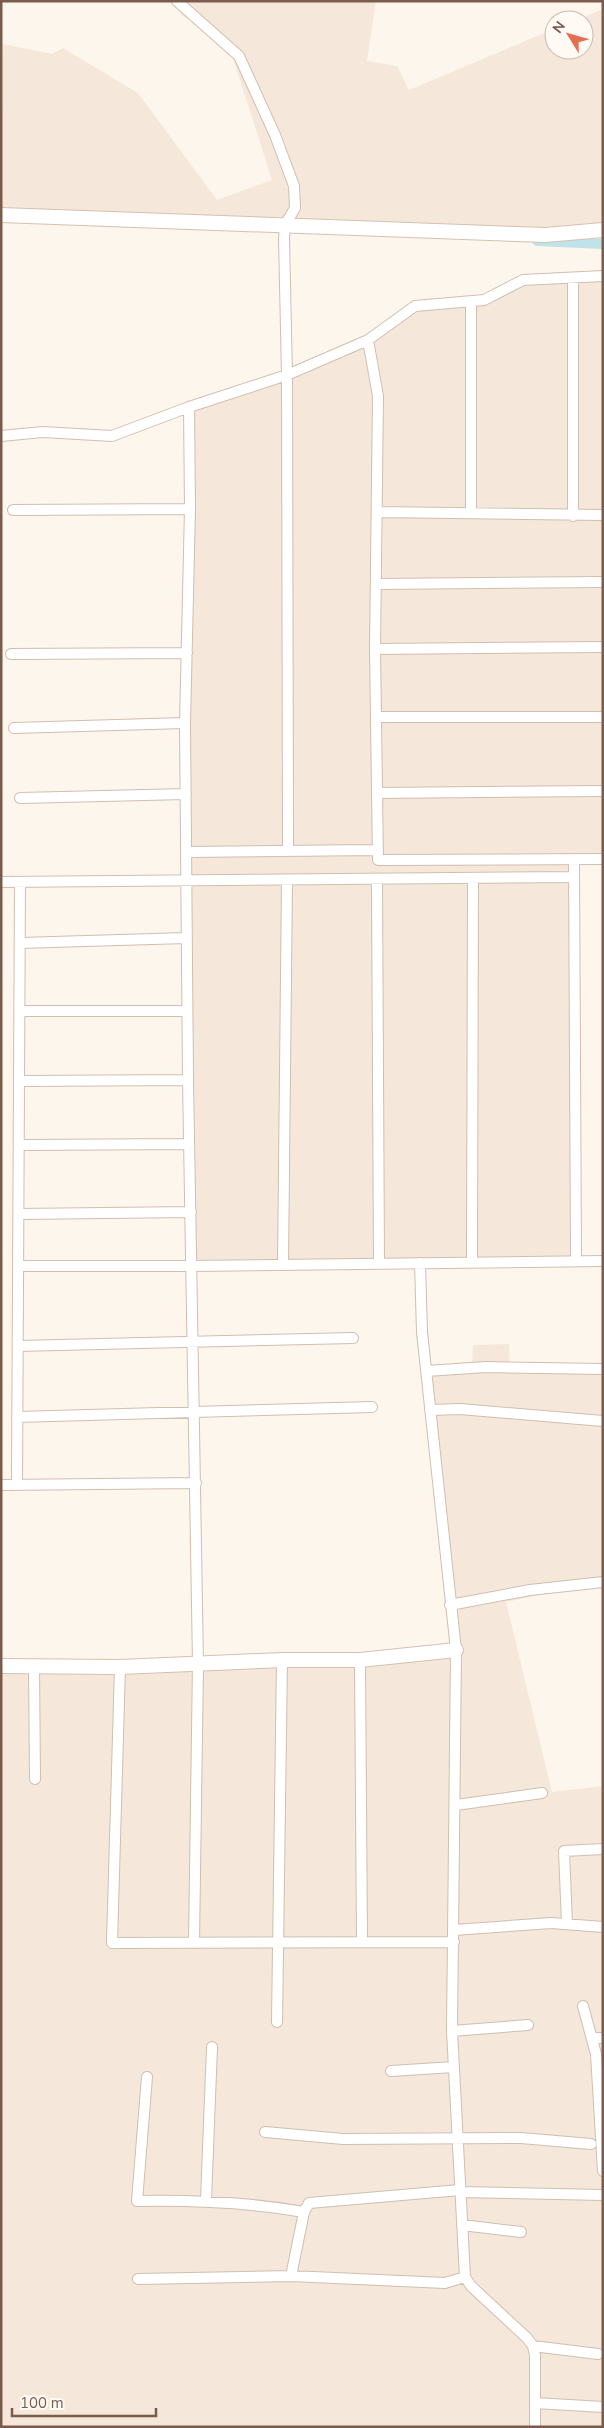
<svg xmlns="http://www.w3.org/2000/svg" width="604" height="2428" viewBox="0 0 604 2428" font-family="'Nunito Sans',sans-serif">
<rect width="100%" height="100%" fill="#fdf6ec"/>
<path fill="#f5e8da" d="M173 1H376L367 61 397 66 409 90 554 29V50H584V20H577L603 9V230L1 215 3 44 52 54 63 48 138 93 217 200 272 180 230 49 210 28 182 16Z
M603 276V859L574 860 576 1261 192 1266 188 1080 189 407 367 340 415 306 471 303 523 280Z
M509 1344 510 1365 603 1364V1585L586 1586 506 1602 552 1792 603 1786V2427H1V1666L456 1650 427 1373 472 1364 473 1345Z"/>
<g fill="none" stroke-linecap="round" stroke-linejoin="round">
<path stroke="#bfe3e8" stroke-width="10" d="M537 241 603 244"/>
<g stroke="#d1beb0" stroke-width="12">
<path id="street" d="M177 1 239 56 275 135 294 186 295 208 285 225 284 239 287 375 288 851
M368 340 378 396 375 649 378 860 603 859
M189 407 190 509 185 723 188 1080 198 1663 194 1943
M1 436 43 432 112 436 189 407 287 375 368 340 415 306 484 300 523 280 603 276
M13 510 190 509
M377 512 603 515
M471 513V303
M573 516V278
M376 584 603 582
M375 649 603 647
M11 654 187 653
M376 717H603
M14 728 185 723
M377 793 603 791
M20 798 186 794
M186 852 376 850
M574 860 576 1261
M377 880 379 1264
M1 882 574 877
M20 943 186 938
M20 1011H187
M19 1081 188 1080
M19 1145 189 1144
M19 1214 191 1212
M472 1261 473 879
M420 1263 422 1332 456 1650 452 2031 465 2277 471 2286 527 2338 533 2346 535 2356V2427
M283 1264 287 880
M18 1266H192L603 1261
M18 1346 353 1338
M426 1371 486 1367 603 1369
M430 1410 460 1409 603 1421
M17 1417 372 1407
M1 1485 196 1483
M17 1485 20 882
M450 1605 530 1590 603 1582
M360 1660 362 1942
M34 1667 35 1779
M120 1667 112 1943 454 1942
M456 1805 542 1793
M567 1924 564 1851 603 1849
M454 1930 551 1923 603 1927
M583 2006 596 2054 603 2171
M277 2022 282 1660
M452 2031 528 2025
M593 2038H603
M391 2071 454 2067
M147 2077 137 2201C194 2200 248 2202 304 2212L309 2203 460 2190
M265 2132 343 2139 521 2138 591 2144
M460 2192 603 2195
M206 2200 212 2047
M462 2225 521 2232
M291 2276 304 2212
M138 2279 291 2276 445 2283 465 2277
M533 2346 598 2354
M535 2403 603 2407"/>
</g>
<g stroke="#d6c0b0" stroke-width="16">
<path id="secondary" d="M1 215 545 235 603 230
M1 1666 120 1667 282 1660H360L456 1650"/>
</g>
<use href="#street" stroke="#fff" stroke-width="10"/>
<use href="#secondary" stroke="#fff" stroke-width="14"/>
</g>
<rect width="604" height="2428" fill="none" stroke="#7a5c4d" stroke-width="5"/>
<g transform="translate(569 35) rotate(307)"><circle r="24" fill="#fffaf3" stroke="#cabbb1"/>
<path d="M0-4L9 19L0 12L-9 19Z" fill="#e76f51"/>
<text y="-8" font-size="14" font-weight="bold" text-anchor="middle" fill="#7a5c4d">N</text>
</g>
<path d="M12 2408v8h144v-8" fill="none" stroke="#7a5c4d" stroke-width="2.5"/>
<text x="20" y="2408" font-size="15" fill="#7a5c4d" stroke="#fffaf3" stroke-width="4" paint-order="stroke">100 m</text>
</svg>
